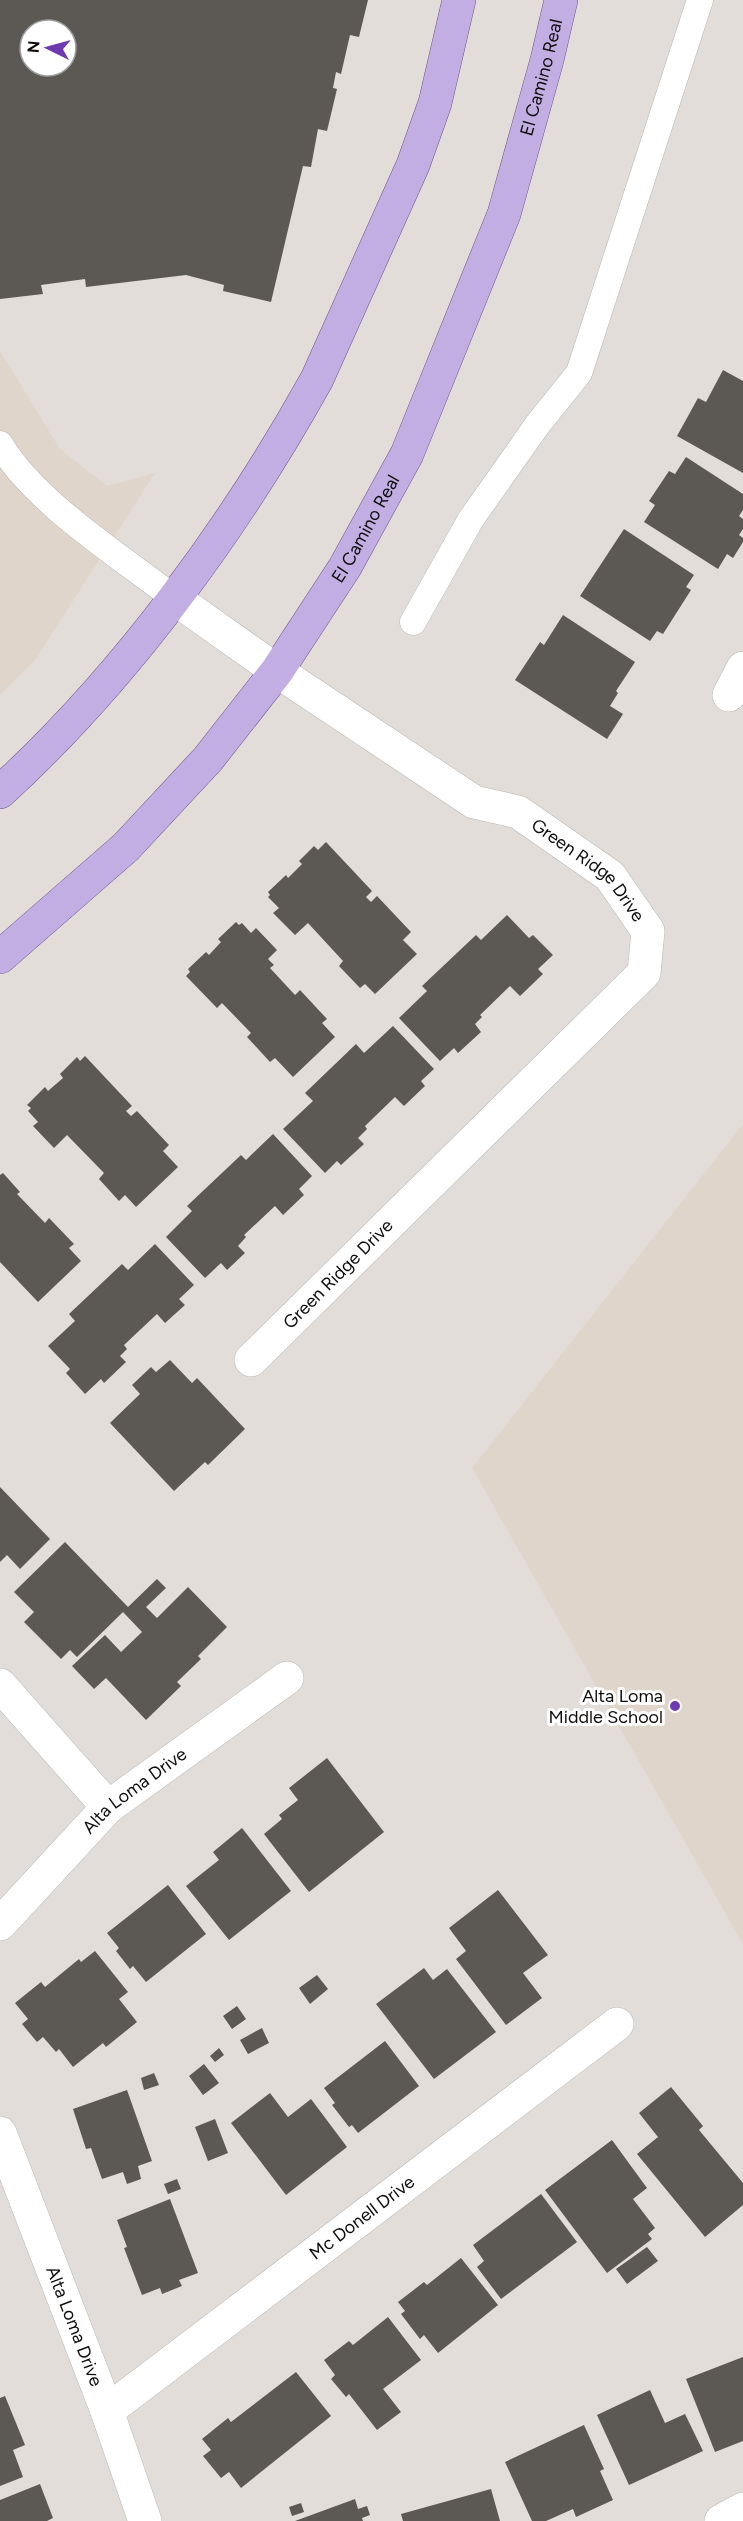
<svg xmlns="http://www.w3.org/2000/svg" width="743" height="2521" viewBox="0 0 743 2521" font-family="Figtree,sans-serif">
<rect width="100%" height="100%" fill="#e2ddd9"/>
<path fill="#e0d5ca" d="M0 351 60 449 107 486 155 473 35 660 0 695Z
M743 1124V1944L472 1468Z"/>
<path fill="#5c5854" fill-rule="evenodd" d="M0 0H368L359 37 350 35 341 74 336 72 333 88 337 89 327 131 318 129 311 167 303 166 271 302 223 291 224 285 186 275 86 287 85 279 41 285 43 294 0 299ZM30 30H66V66H30Z
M723 370 743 381V473L677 436 698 398 706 402Z
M686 457 743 494V510L739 516 743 519V529L739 535 743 538V542L733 558 727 554 718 569 644 522 655 505 649 501 669 471 675 474Z
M624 529 694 575 686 587 691 590 663 634 657 631 650 641 580 596Z
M563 615 635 662 616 691 618 693 610 706 623 714 607 739 515 680 540 642 544 645Z
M326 842 372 891 366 897 371 902 377 896 411 932 403 940 417 954 375 994 365 984 360 988 339 966 343 961 308 923 295 935 273 913 279 908 268 897 270 895 268 892 286 875 288 878 302 864 299 861 314 846 318 850Z
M507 915 529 938 533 935 553 955 538 969 543 974 520 996 510 986 480 1015 482 1017 475 1024 481 1032 458 1053 454 1048 440 1061 399 1018 427 991 422 986 476 935 481 940Z
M236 922 239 925 242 923 251 933 256 928 277 950 268 959 274 965 270 968 295 995 300 990 327 1019 322 1023 335 1037 293 1077 275 1058 270 1062 247 1037 251 1033 222 1003 217 1008 186 976 190 972 188 969 206 952 209 955 221 942 218 939Z
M393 1026 434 1069 421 1081 425 1086 404 1106 395 1097 365 1126 367 1129 358 1138 364 1144 341 1165 337 1161 325 1173 283 1129 313 1101 305 1093 356 1044 364 1053Z
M85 1056 132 1106 126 1111 131 1116 137 1111 169 1145 163 1151 178 1167 136 1207 125 1195 119 1201 99 1179 104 1173 67 1135 54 1148 33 1126 38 1122 28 1111 31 1108 27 1105 45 1087 48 1091 63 1078 60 1074 77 1057 80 1061Z
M273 1134 312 1176 299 1189 304 1195 283 1215 275 1206 244 1235 246 1237 238 1246 245 1253 227 1270 221 1263 205 1278 166 1237 192 1211 187 1206 241 1155 246 1160Z
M3 1173 20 1192 17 1194 45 1223 49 1218 74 1244 69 1248 81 1261 38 1302 0 1262V1175Z
M155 1244 194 1285 179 1299 185 1305 165 1323 157 1314 124 1345 127 1349 120 1356 126 1362 104 1383 101 1379 85 1394 66 1373 70 1369 48 1346 75 1321 69 1314 122 1264 128 1270Z
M170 1360 192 1383 197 1378 245 1429 208 1465 205 1462 174 1491 110 1423 140 1394 132 1385 151 1367 156 1372Z
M0 1487 50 1539 20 1569 7 1555 0 1562Z
M65 1542 128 1607 157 1579 166 1588 146 1607 157 1618 188 1587 227 1627 198 1656 201 1659 177 1682 181 1686 146 1720 106 1678 94 1689 72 1666 105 1635 121 1652 142 1632 123 1612 77 1657 70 1650 61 1659 24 1622 34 1612 14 1592Z
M327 1758 384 1832 309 1892 264 1834 282 1819 279 1815 298 1800 289 1788Z
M242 1828 291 1891 229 1940 186 1886 219 1860 213 1852Z
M168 1885 206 1934 146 1982 133 1966 130 1969 116 1951 119 1948 107 1933Z
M498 1890 548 1955 523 1973 542 1998 506 2025 456 1959 466 1951 449 1928Z
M95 1951 128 1992 119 1999 137 2022 106 2047 103 2043 73 2067 59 2049 56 2052 43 2037 37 2042 22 2024 28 2019 15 2003 41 1982 45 1987 79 1959 81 1962Z
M424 1968 433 1980 447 1969 496 2032 434 2079 376 2004Z
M317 1975 328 1989 310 2004 299 1988Z
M237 2006 246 2019 232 2029 223 2016Z
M262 2028 269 2043 248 2054 240 2040Z
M385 2041 419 2086 358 2133 352 2125 349 2127 332 2105 335 2103 324 2088Z
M219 2048 224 2055 215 2062 210 2056Z
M204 2064 219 2083 203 2095 189 2076Z
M154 2073 159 2085 144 2090 141 2078Z
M671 2087 703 2126 699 2130 743 2183V2205L705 2237 637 2154 658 2137 639 2113Z
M127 2090 152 2161 138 2166 141 2179 127 2184 123 2172 102 2179 91 2148 86 2149 73 2109Z
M270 2093 288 2117 311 2099 347 2147 286 2195 231 2123Z
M215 2119 228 2153 208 2161 195 2127Z
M612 2140 647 2188 633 2199 655 2228 648 2234 652 2239 607 2273 545 2190Z
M177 2179 181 2189 168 2194 164 2184Z
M541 2194 577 2242 501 2299 477 2267 484 2261 473 2245Z
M170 2199 198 2273 179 2280 182 2286 162 2294 160 2288 142 2295 124 2248 127 2247 117 2220Z
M647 2247 658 2261 627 2284 616 2269Z
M461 2258 498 2305 438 2353 424 2335 420 2339 401 2314 405 2311 398 2302 424 2282 427 2285Z
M388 2317 421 2360 383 2389 401 2412 377 2430 349 2394 346 2397 331 2379 335 2375 324 2360 349 2341 353 2345Z
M743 2357V2441L715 2452 686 2379Z
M296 2372 331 2416 241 2488 229 2472 221 2478 203 2456 211 2450 202 2439 228 2418 231 2422Z
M650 2390 665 2423 685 2414 703 2451 629 2485 597 2415Z
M5 2396 25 2445 13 2450 23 2477 0 2486V2398Z
M584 2425 604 2469 600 2471 613 2500 576 2517 573 2509 546 2521H532L505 2462Z
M40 2484 53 2518 47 2521H0V2500Z
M491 2489 500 2521H403L401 2514Z
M355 2499 358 2509 367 2506 370 2515 362 2518 363 2521H295Z
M301 2503 304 2512 292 2516 289 2507Z"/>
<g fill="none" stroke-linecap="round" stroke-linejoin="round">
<g stroke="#bab5b1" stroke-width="27">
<path id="lane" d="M0 444C34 502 120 556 174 598
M413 622 471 519 538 424 579 373 700 0"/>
</g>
<g stroke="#bab5b1" stroke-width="34">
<g id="street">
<path id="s1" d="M174 598 277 671 474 802 518 812 610 876 648 931 644 973 251 1360"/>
<path d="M729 695 743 668"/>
<path d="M0 1685 108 1807"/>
<path id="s2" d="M0 1924 108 1807 287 1678"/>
<path id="s3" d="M0 2133 107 2411 145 2521"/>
<path id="s4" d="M107 2411 617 2024"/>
<path d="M721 2521 743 2509"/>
</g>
</g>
<g stroke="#69538b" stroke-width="34">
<g id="primary">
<path d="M0 792C125 678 235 527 317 379L413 165 435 103 459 0"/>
<path id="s5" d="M0 957 126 847 208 759 277 671 345 567 407 454 504 214 547 60 561 0"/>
</g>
</g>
<use href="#lane" stroke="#fff" stroke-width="26"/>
<use href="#street" stroke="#fff" stroke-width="33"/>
<use href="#primary" stroke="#c2aee2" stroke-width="33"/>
</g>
<circle fill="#6f39af" stroke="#fff" stroke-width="2" cx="675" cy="1706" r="6"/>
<g text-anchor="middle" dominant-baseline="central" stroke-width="6" stroke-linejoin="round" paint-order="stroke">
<g font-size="18" fill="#0f0d0c" stroke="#fff">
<text stroke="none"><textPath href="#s5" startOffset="1053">El Camino Real</textPath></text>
<text stroke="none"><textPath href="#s5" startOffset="567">El Camino Real</textPath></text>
<text stroke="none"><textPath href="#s1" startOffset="500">Green Ridge Drive</textPath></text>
<text transform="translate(338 1274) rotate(-45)">Green Ridge Drive</text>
<text stroke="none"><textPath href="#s2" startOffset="190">Alta Loma Drive</textPath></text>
<text stroke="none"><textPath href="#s4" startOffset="320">Mc Donell Drive</textPath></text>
<text stroke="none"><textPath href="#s3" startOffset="207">Alta Loma Drive</textPath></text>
</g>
<g font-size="18" fill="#0f0d0c" stroke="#fff" text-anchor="end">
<text x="663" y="1696">Alta Loma<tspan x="663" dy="21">Middle School</tspan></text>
</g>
</g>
<g transform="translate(48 48) rotate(275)"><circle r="28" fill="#ffffff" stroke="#9f9e9e" stroke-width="1.5"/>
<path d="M0-4.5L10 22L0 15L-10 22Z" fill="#6f39af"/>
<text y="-9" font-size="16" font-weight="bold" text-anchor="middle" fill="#0f0d0c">N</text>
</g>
</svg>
